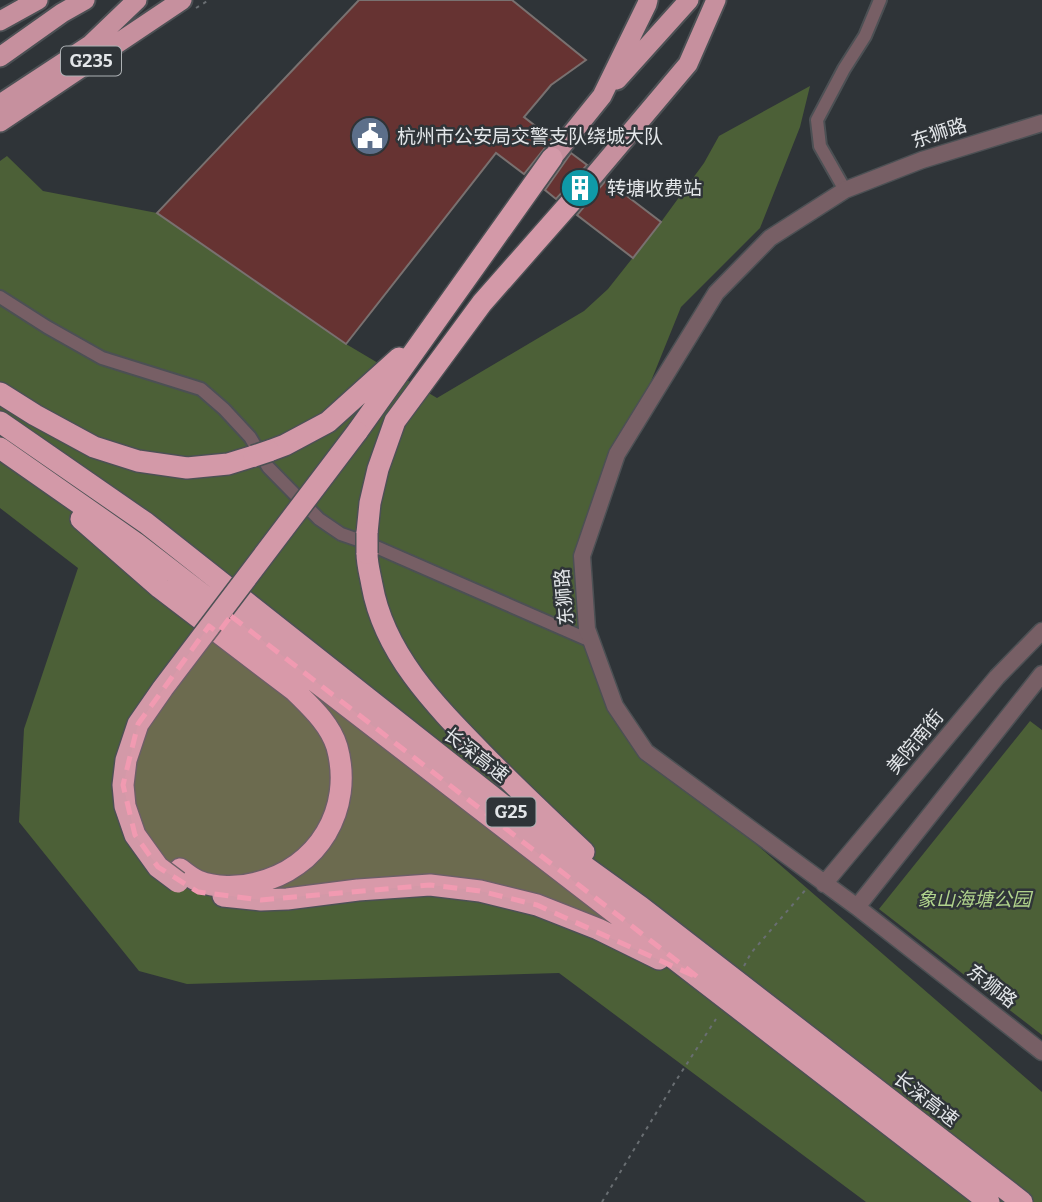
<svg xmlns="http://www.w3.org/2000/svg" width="1042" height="1202" viewBox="0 0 1042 1202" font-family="Bitter,'Noto Sans SC',serif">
<rect width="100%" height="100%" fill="#2f3438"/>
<path fill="#4c6037" d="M810 86 800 127 760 228 681 307 630 433 582 556 591 641 615 706 666 766 1042 1092V1202H866L559 973 187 984 139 971 19 822 24 729 78 568 0 508V161L7 156 43 191 157 213 346 344 437 398 584 311 608 289 661 222 704 163 719 136Z
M1030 721 1042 730V1035L879 909Z"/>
<path fill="#663332" stroke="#797170" stroke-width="2" d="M359 0H512L586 60 551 85 524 117 552 139 524 174 496 153 346 344 157 213Z
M571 153 587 165 556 199 545 190Z
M606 180 661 222 633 258 577 215Z"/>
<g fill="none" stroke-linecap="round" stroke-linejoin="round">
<g stroke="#4c5054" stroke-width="16">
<path id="minor" d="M845 190 820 146 817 120 844 69 865 36 880 0
M0 297 47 327 102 358 201 389 224 409 250 437 268 467 319 519 341 534 367 543 591 641"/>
</g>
<g stroke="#4c5054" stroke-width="19">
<path id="tertiary" d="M1042 123 922 160 845 190 770 238 716 293 617 454 582 556 587 629 615 706 646 752 857 907 1042 1052
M824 884 997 677 1042 631
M857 907 1042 674"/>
</g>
<g stroke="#4c5054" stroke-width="23">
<path id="trunk" d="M0 21 38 0
M0 57 62 13 85 0
M617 80 689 0
M0 104 90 45 137 0
M0 122 182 0
M552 158 602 96 647 4 648 0
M586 185 688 64 716 0"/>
</g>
<g stroke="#4c5054" stroke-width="24">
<path id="motorway" d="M0 393 35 415 94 447 138 461 187 468 228 464 254 456
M0 422 146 523 537 832 641 907 1022 1202
M357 432 552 158
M0 448 136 543 989 1202
M269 451 285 445 328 422 399 358
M81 519 160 588 295 691C311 707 330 724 337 747 354 809 318 869 256 883 238 888 215 888 198 881 191 878 185 873 180 869
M367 533 370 503 378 469 395 421 482 303 586 185
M367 553C367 564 370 574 372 585 384 653 434 704 481 752 514 786 549 819 584 852
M223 896 261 900 287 899 358 890 430 885 480 891 537 905 598 929 659 959"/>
</g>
<path stroke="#696e72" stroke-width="2" stroke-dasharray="3.5 5" stroke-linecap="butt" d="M196 8 209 0
M744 966 751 953 808 887
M602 1202 675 1082 716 1019"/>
<use href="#minor" stroke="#775f65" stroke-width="12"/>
<use href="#tertiary" stroke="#775f65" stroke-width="16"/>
<use href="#trunk" stroke="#c6909e" stroke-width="19"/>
<use href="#motorway" stroke="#d399a8" stroke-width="21"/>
<g stroke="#4c5054" stroke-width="24" stroke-linecap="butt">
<path id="motorway-bridge" d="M254 456 269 451
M367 553V533
M178 882 158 867 135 835 125 806 123 785 126 760 138 724 163 688 357 432"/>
</g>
<use href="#motorway-bridge" stroke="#d399a8" stroke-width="21"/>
</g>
<path fill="#f19ab1" fill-opacity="0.2" stroke="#f19ab1" stroke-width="5" stroke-dasharray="14 9" stroke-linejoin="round" d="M231 616 699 978 537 905 480 891 430 885 261 900 198 892 158 867 135 835 123 785 138 724 209 626 218 633Z"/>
<defs>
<g id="civic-disc" transform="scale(2.0125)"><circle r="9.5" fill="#5c6f8a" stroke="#2f3438"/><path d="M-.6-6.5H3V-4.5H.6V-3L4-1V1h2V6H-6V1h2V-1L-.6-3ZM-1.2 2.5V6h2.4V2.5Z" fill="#fff"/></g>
<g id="building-disc" transform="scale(2.0125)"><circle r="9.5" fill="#0f9aa8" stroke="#2f3438"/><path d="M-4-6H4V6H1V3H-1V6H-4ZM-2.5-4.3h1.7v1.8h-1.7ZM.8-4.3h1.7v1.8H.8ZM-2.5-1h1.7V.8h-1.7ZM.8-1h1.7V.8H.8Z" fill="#fff"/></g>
</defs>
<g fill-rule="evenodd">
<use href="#civic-disc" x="370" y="136"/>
<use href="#building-disc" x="580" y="188"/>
</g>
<g text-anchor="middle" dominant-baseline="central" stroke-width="5" stroke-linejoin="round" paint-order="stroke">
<g fill="#2f3438" stroke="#adb1b4" stroke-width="2">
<rect x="61" y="46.5" width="60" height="29" rx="5"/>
<rect x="486.5" y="797.5" width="49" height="29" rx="5"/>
</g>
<g font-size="18" font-weight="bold" fill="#e3e6e9">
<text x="91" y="61">G235</text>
<text x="511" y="812">G25</text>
</g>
<g font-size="19" fill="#e3e6e9" stroke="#2f3438">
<text transform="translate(939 133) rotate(-18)">东狮路</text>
<text transform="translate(564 597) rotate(-95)">东狮路</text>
<text transform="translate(915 742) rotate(-50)">美院南街</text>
<text transform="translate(476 755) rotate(38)">长深高速</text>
<text transform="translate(992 986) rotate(38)">东狮路</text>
<text transform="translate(926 1099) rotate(38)">长深高速</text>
</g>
<g font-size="19" fill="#e3e6e9" stroke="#2f3438" text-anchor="start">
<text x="397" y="136">杭州市公安局交警支队绕城大队</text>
<text x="607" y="188">转塘收费站</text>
</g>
<g font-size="19" font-style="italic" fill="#b0d38c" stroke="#2f3438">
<text x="974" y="899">象山海塘公园</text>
</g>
</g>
</svg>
